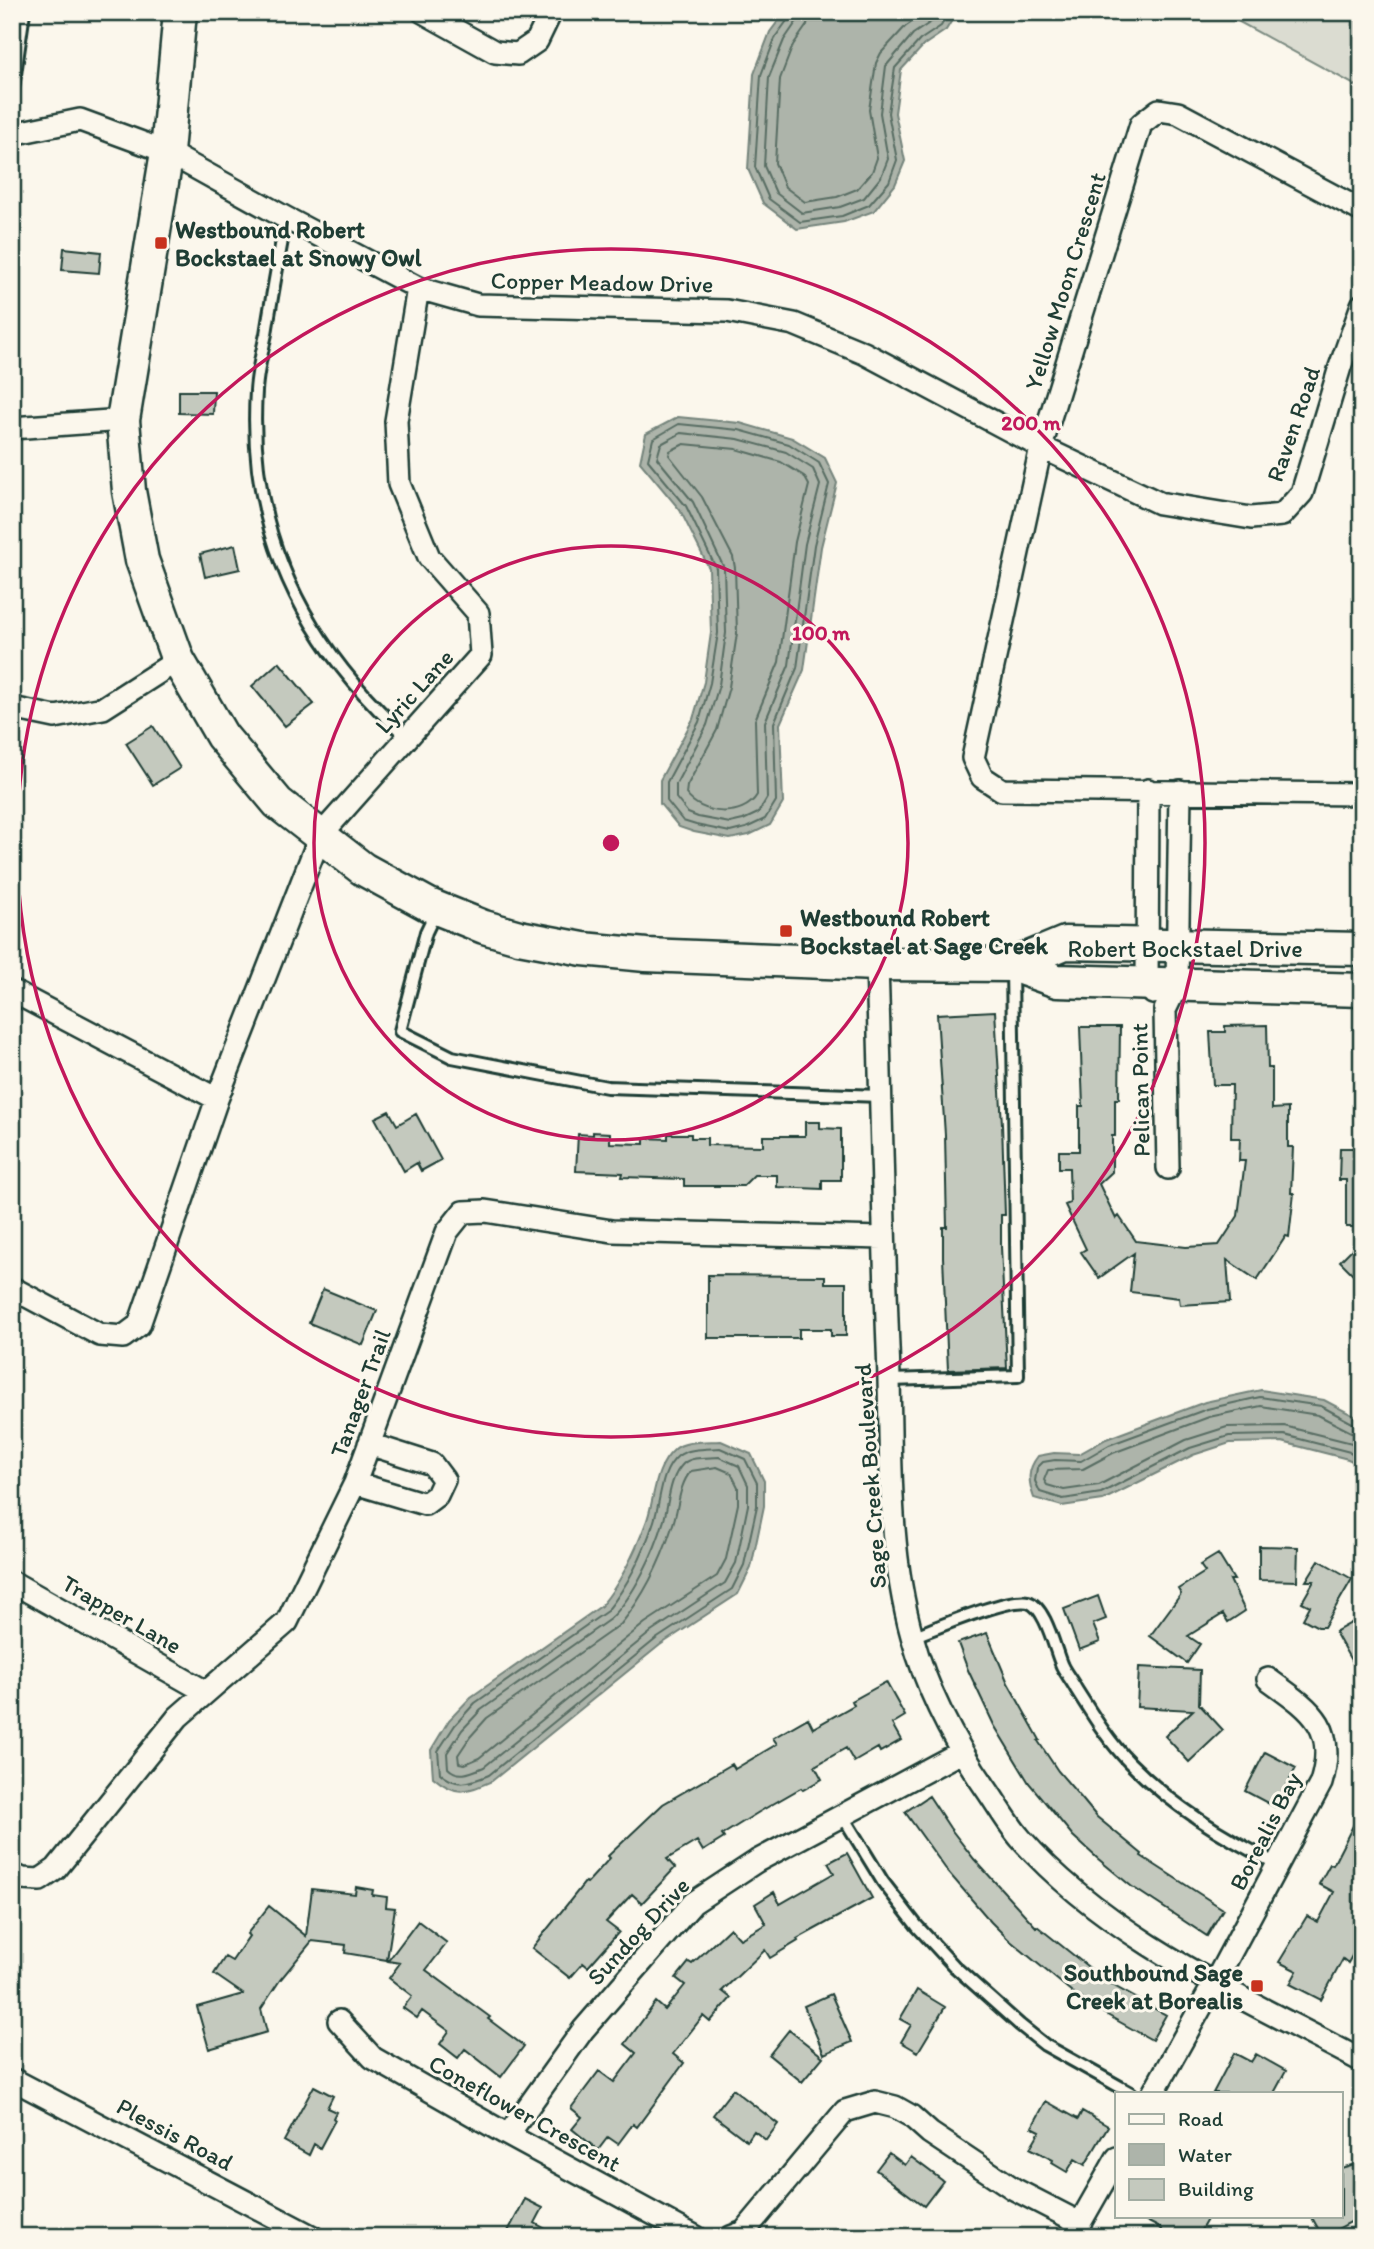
<svg xmlns="http://www.w3.org/2000/svg" width="1374" height="2249" viewBox="0 0 1374 2249" font-family="Itim,sans-serif">
<rect width="100%" height="100%" fill="#fbf7ec"/>
<filter id="ink" filterUnits="userSpaceOnUse"><feTurbulence type="fractalNoise" baseFrequency=".0143" numOctaves="2"/><feDisplacementMap in="SourceGraphic" scale="14" xChannelSelector="R" yChannelSelector="G"/><feConvolveMatrix kernelMatrix="1 2 1 2 8 2 1 2 1" color-interpolation-filters="sRGB"/></filter>
<g filter="url(#ink)">
<path fill="#dbdcd1" stroke="#7d8c82" stroke-width="2" d="M1221 12H1362V89Z"/>
<path fill="#adb4aa" stroke="#74847b" stroke-width="2" d="M785 12H957L946 30 924 45 901 70 895 113 905 161 895 185 874 211 844 222 797 229 763 203 748 169 754 74 770 32Z
M678 417 740 423 792 438 825 458 837 483 821 547 804 670 780 724 783 803 770 825 749 835 730 839 694 832 679 827 660 804V780L693 719 704 682 711 633 709 568 680 510 640 462 646 434Z
M1261 1390 1324 1400 1362 1420V1466L1348 1459 1282 1442 1230 1443 1193 1455 1103 1500 1062 1506 1034 1498C1028 1481 1027 1470 1038 1456L1054 1453 1079 1454 1106 1439 1205 1402Z
M721 1441 751 1454 764 1481V1506L751 1568 738 1594 660 1645 492 1781C466 1792 456 1797 433 1777L431 1750 449 1720 471 1697 601 1606C622 1581 636 1550 647 1520 655 1497 654 1468 674 1450 684 1440 707 1442 721 1441Z"/>
<g fill="none" stroke-linecap="round" stroke-linejoin="round">
<path stroke="#586d63" stroke-width="2" d="M790 12 789 18 776 36 761 75 755 167 769 199 800 222 842 216 869 205 889 182 897 160 888 113 895 68 920 40 941 26 949 12
M799 12 797 21 784 40 769 77 764 166 776 193 802 213 840 207 864 198 881 177 888 159 880 113 886 66 913 34 934 20 938 12
M809 12 807 25 793 45 780 79 775 163 785 187 805 202 837 197 857 189 872 172 877 158 869 110 876 63 881 53 905 27 926 12
M679 424 739 430 789 444 819 463 829 484 814 545 797 668 774 723 776 801 765 819 746 828 730 832 696 825 683 821 667 801V782L699 722 710 683 718 633 716 568 686 506 648 460 653 439Z
M681 433 738 439 786 452 813 469 820 485 805 544 789 665 765 722 767 798 758 813 743 820 730 823 698 817 688 813 676 798V784L707 725 719 685 726 633 724 568 693 502 657 458 661 444Z
M684 444 736 449 781 462 804 476 809 485 795 542 779 662 755 720 757 795C743 819 701 815 686 794L687 786 717 730 729 687 737 633 735 568 733 557 702 497 669 455 670 451Z
M1362 1426 1356 1425 1321 1406 1260 1397 1207 1409 1109 1445 1081 1461 1055 1460 1043 1462 1037 1468 1035 1481 1040 1492 1063 1499 1101 1493 1190 1448 1229 1436 1284 1435 1350 1452 1362 1458
M1362 1434 1353 1433 1318 1415 1261 1406 1209 1417 1113 1453 1083 1469 1048 1470 1044 1480 1047 1485 1064 1490 1099 1485 1186 1440 1227 1427 1284 1426 1352 1443 1362 1448
M720 1448 745 1459 757 1483V1506L744 1565 732 1589 656 1639 489 1775C470 1783 456 1788 440 1773L438 1751 455 1725 475 1703 607 1611C628 1585 644 1552 654 1521 661 1500 660 1471 678 1456 688 1448 708 1449 720 1448Z
M719 1457 739 1466 748 1485V1505L736 1563 725 1583 651 1632 484 1767C472 1772 459 1779 448 1768L447 1753 462 1730 481 1710 610 1619C634 1597 655 1551 664 1520 669 1502 669 1478 683 1464 691 1456 708 1458 719 1457Z
M717 1467 731 1473 738 1487V1504L726 1559 717 1576 645 1623 479 1758 465 1764 459 1763 458 1755 470 1737 487 1718 621 1624C644 1596 661 1561 672 1527 679 1509 678 1486 691 1471Z"/>
</g>
<path fill="#c4c9be" stroke="#1f3d34" stroke-width="2" d="M64 248 101 252 99 273 62 270Z
M179 391H214L213 414 179 413Z
M235 545 240 569 205 577 200 554Z
M279 662 314 704 285 726 252 686Z
M153 726 180 768 153 785 126 743Z
M995 1011 1002 1124 1005 1215H1001V1247L1007 1368 948 1370 943 1257V1227H947L945 1135 937 1014Z
M1267 1025 1268 1068H1272V1109L1288 1108V1147H1293L1291 1193H1294L1289 1237 1286 1236 1257 1280 1227 1260 1230 1302 1180 1305 1179 1298 1130 1292 1134 1253 1099 1278 1081 1252 1086 1249 1065 1205 1070 1203 1069 1168H1059V1151H1079V1106H1083L1080 1027H1120L1119 1099H1115V1136H1112V1172L1099 1184 1116 1219 1119 1216 1136 1241 1186 1247 1219 1245 1238 1216 1245 1161H1239L1240 1138H1231L1232 1085H1213L1210 1032H1225V1026Z
M389 1111 397 1125 416 1114 441 1160 421 1171 417 1163 404 1171 375 1118Z
M805 1122H820V1128L841 1129V1180H822V1189L777 1187V1175H754L743 1186H684V1179L622 1177 623 1173 576 1171 578 1134 593 1135V1132L610 1133V1143L644 1144V1138L668 1139V1134H691V1138H707V1145L763 1146V1136H805Z
M1340 1148H1362V1227H1346V1180H1339Z
M1362 1239V1283L1340 1261Z
M708 1275 825 1276V1283H846V1336H831V1329H799V1338H708Z
M323 1289 377 1311 363 1345 309 1323Z
M1259 1546 1298 1547 1297 1581 1259 1580Z
M1218 1554 1234 1580H1230L1245 1611 1228 1622 1223 1614 1188 1636 1200 1644 1187 1663 1150 1636 1181 1594 1178 1589 1205 1572 1200 1565Z
M1319 1560 1352 1579 1324 1627H1318L1303 1619 1310 1606 1302 1602 1314 1581H1306Z
M1098 1596 1106 1619 1093 1624 1100 1642 1079 1650 1064 1609Z
M1362 1617V1680L1335 1632Z
M987 1633 1008 1683 1040 1740 1038 1741 1058 1771 1083 1800 1097 1817 1142 1854 1141 1856 1223 1909 1207 1936 1131 1886 1097 1858 1073 1836 1029 1783 994 1725 968 1670 958 1643Z
M1139 1667 1200 1670 1199 1704 1223 1730 1189 1762 1165 1736 1193 1710 1137 1707Z
M886 1682 905 1716 892 1724 901 1740 880 1752 878 1748 854 1762 846 1748 815 1766 822 1779 803 1790 801 1788 759 1812 722 1835 724 1838 703 1851 697 1841 667 1859 675 1868 642 1903 632 1894 606 1922 619 1932 588 1967 583 1963 570 1978 532 1948 585 1882 587 1883 610 1858 608 1856 663 1804 732 1764 735 1769 777 1744 773 1738 808 1718 813 1728 854 1705 852 1701Z
M1265 1752 1296 1768 1275 1807 1245 1791Z
M929 1796 950 1828 974 1859 1036 1927 1037 1926 1107 1982 1166 2015 1152 2040 1100 2011 1072 1992 1008 1939 991 1922 948 1872 905 1812Z
M1362 1808V1938L1348 1963 1343 1959 1321 2000 1290 1984 1297 1971 1279 1962 1307 1916 1318 1922 1334 1892 1319 1884 1330 1864 1333 1865Z
M847 1853 872 1898 797 1939 798 1941 770 1958 765 1950 722 1991 731 1998 710 2022 703 2016 673 2054 684 2063 637 2127 633 2124 618 2144 608 2137 598 2150 572 2129 582 2117 571 2108 599 2071 614 2082 636 2053 625 2044 656 2002 665 2010 685 1985 676 1978 689 1962 692 1964 730 1928 740 1939 766 1924 755 1904 774 1892 780 1904 834 1873 828 1863Z
M356 1887 373 1890 372 1895 387 1897 386 1907 395 1908 387 1960 345 1953 346 1945 312 1941 280 1980 261 2009 267 2032 209 2049 197 2007 243 1994 214 1974 225 1957 232 1961 249 1936 247 1934 269 1906 306 1936 312 1889 355 1894Z
M418 1921 447 1943 426 1970 490 2017 488 2019 524 2046 501 2077 465 2049 458 2058 440 2044 449 2031 422 2011 417 2018 403 2008 412 1996 389 1978 400 1963 388 1961Z
M917 1990 945 2007 918 2052 901 2042 911 2025 900 2019Z
M831 1994 852 2042 824 2054 804 2006Z
M789 2030 823 2057 802 2082 769 2055Z
M1234 2053 1251 2062 1256 2054 1286 2071 1274 2093H1213Z
M314 2086 333 2096 327 2108 336 2112 333 2118 335 2120 320 2148 314 2144 309 2155 284 2141Z
M733 2089 778 2124 766 2140 754 2131 747 2141 713 2115Z
M1046 2101 1078 2119 1082 2111 1108 2126 1085 2165 1075 2159 1067 2172 1052 2163 1053 2160 1030 2148 1040 2131 1032 2127Z
M889 2153 905 2165 911 2157 943 2181 924 2206 876 2170Z
M1362 2162V2216L1323 2237 1311 2216H1341V2168Z
M525 2199 543 2208 535 2223 560 2237H505Z
M1137 2216H1209L1197 2237H1158L1162 2229Z"/>
<g fill="none" stroke-linecap="round" stroke-linejoin="round">
<g stroke="#1f3d34" stroke-width="16">
<path id="lane" d="M12 95 24 12
M286 218C279 257 272 295 266 334 262 352 257 372 256 391 247 532 304 645 407 737
M436 911 426 932 400 1031 452 1057 607 1087 881 1096
M890 1380 1018 1376 1012 968
M912 1637C936 1628 1008 1597 1028 1602 1046 1607 1055 1651 1062 1666 1066 1674 1072 1681 1076 1689 1092 1714 1108 1741 1129 1762 1172 1806 1223 1837 1277 1864
M842 1815 883 1882 917 1926 954 1966 1020 2025 1045 2045 1131 2093"/>
</g>
<g stroke="#1f3d34" stroke-width="26">
<path id="street" d="M423 12 495 52 518 54 537 41 551 12
M12 134 80 120 167 152 286 218 418 288 478 305 727 311 794 324 864 353 1041 447 1159 503 1251 518 1282 515 1302 493 1340 367 1362 305
M1362 211 1178 113 1159 110 1141 124 1041 447 973 758 982 777 1002 790 1362 794
M12 428 123 420
M12 708 55 717 103 708 178 660
M1148 790 1147 984 1153 993
M877 964C881 1092 883 1220 888 1347 892 1443 886 1543 912 1636 927 1691 955 1744 987 1790 998 1806 1008 1824 1021 1839 1110 1940 1245 1998 1362 2061
M12 991 217 1099
M1168 1168 1165 1010 1177 985 1180 791
M12 1288 100 1335 123 1337 139 1325 217 1099 320 836 481 655 478 613 429 557 399 484 396 421 418 288
M355 1483 425 1504 437 1495 444 1480 432 1464 369 1444
M12 1582 206 1692
M12 1874 22 1879 40 1880 56 1869 178 1717 287 1622 355 1483 447 1232 463 1212 485 1211 612 1231 883 1238
M339 2021 373 2058 508 2135 696 2237
M12 2079 313 2237
M1153 2093 1215 1982 1321 1783C1338 1726 1311 1710 1268 1679
M508 2135 583 2030 693 1903 757 1861 961 1752
M731 2237 744 2232 845 2111 875 2102 895 2107 911 2116 930 2133 1014 2189 1080 2223
M1072 2237 1117 2158"/>
</g>
<g stroke="#1f3d34" stroke-width="37">
<path id="secondary" d="M180 12 167 152 123 420 129 491 142 560 178 660 222 736 278 803 363 869 429 905 484 927 519 937 583 949 646 955 877 964 1012 965 1057 981 1362 990
M1012 965 1065 943 1362 949"/>
</g>
<use href="#lane" stroke="#fbf7ec" stroke-width="10"/>
<use href="#street" stroke="#fbf7ec" stroke-width="21"/>
<use href="#secondary" stroke="#fbf7ec" stroke-width="32"/>
</g>
</g>
<g fill="none" stroke="#c2185b" stroke-width="3.5">
<circle cx="611" cy="843" r="297"/>
<circle cx="611" cy="843" r="594"/>
</g>
<g fill="#c8321e" stroke="#fbf7ec" stroke-width="2.5">
<rect x="154" y="236" width="14" height="14" rx="3.5"/>
<rect x="779" y="924" width="14" height="14" rx="3.5"/>
<rect x="1250" y="1979" width="14" height="14" rx="3.5"/>
</g>
<g text-anchor="middle" dominant-baseline="central" stroke-width="6" stroke-linejoin="round" paint-order="stroke">
<g font-size="24" font-weight="bold" fill="#1f3d34" stroke="#fbf7ec" text-anchor="start">
<text x="175" y="229">Westbound Robert<tspan x="175" dy="28">Bockstael at Snowy Owl</tspan></text>
<text x="800" y="917">Westbound Robert<tspan x="800" dy="28">Bockstael at Sage Creek</tspan></text>
<text x="1243" y="1972" text-anchor="end">Southbound Sage<tspan x="1243" dy="28">Creek at Borealis</tspan></text>
</g>
<g font-size="24" fill="#1f3d34" stroke="#fbf7ec">
<text transform="translate(1065 281) rotate(-73)">Yellow Moon Crescent</text>
<text transform="translate(602 282) rotate(1)">Copper Meadow Drive</text>
<text transform="translate(1293 424) rotate(-71)">Raven Road</text>
<text transform="translate(414 691) rotate(-48)">Lyric Lane</text>
<text x="1185" y="948">Robert Bockstael Drive</text>
<text transform="translate(1140 1090) rotate(-91)">Pelican Point</text>
<text transform="translate(360 1393) rotate(-70)">Tanager Trail</text>
<text transform="translate(870 1476) rotate(-94)">Sage Creek Boulevard</text>
<text transform="translate(122 1614) rotate(30)">Trapper Lane</text>
<text transform="translate(1265 1831) rotate(-63)">Borealis Bay</text>
<text transform="translate(638 1931) rotate(-47)">Sundog Drive</text>
<text transform="translate(525 2113) rotate(29)">Coneflower Crescent</text>
<text transform="translate(175 2134) rotate(28)">Plessis Road</text>
</g>
</g>
<circle cx="611" cy="843" r="10" fill="#c2185b" stroke="#fbf7ec" stroke-width="3.5"/>
<g font-size="21" text-anchor="middle" font-weight="bold" fill="#c2185b" stroke="#fbf7ec" stroke-width="6" stroke-linejoin="round" paint-order="stroke">
<text x="1031" y="430">200 m</text>
<text x="821" y="640">100 m</text>
</g>
<rect width="1374" height="2249" fill="none" stroke="#fbf7ec" stroke-width="42"/>
<rect x="21" y="21" width="1332" height="2207" fill="none" stroke="#1f3d34" stroke-width="2.5" filter="url(#ink)"/>
<rect x="1115" y="2092" width="228" height="126" fill="#fbf7ec" stroke="#a3ada2" stroke-width="2"/>
<rect x="1129" y="2114" width="35" height="10" fill="#fbf7ec" stroke="#a3ada2" stroke-width="2"/>
<text x="1178" y="2126" font-size="21" fill="#1f3d34">Road</text>
<rect x="1129" y="2144" width="35" height="21" fill="#adb4aa" stroke="#a3ada2" stroke-width="2"/>
<text x="1178" y="2162" font-size="21" fill="#1f3d34">Water</text>
<rect x="1129" y="2179" width="35" height="21" fill="#c4c9be" stroke="#a3ada2" stroke-width="2"/>
<text x="1178" y="2196" font-size="21" fill="#1f3d34">Building</text>
</svg>
